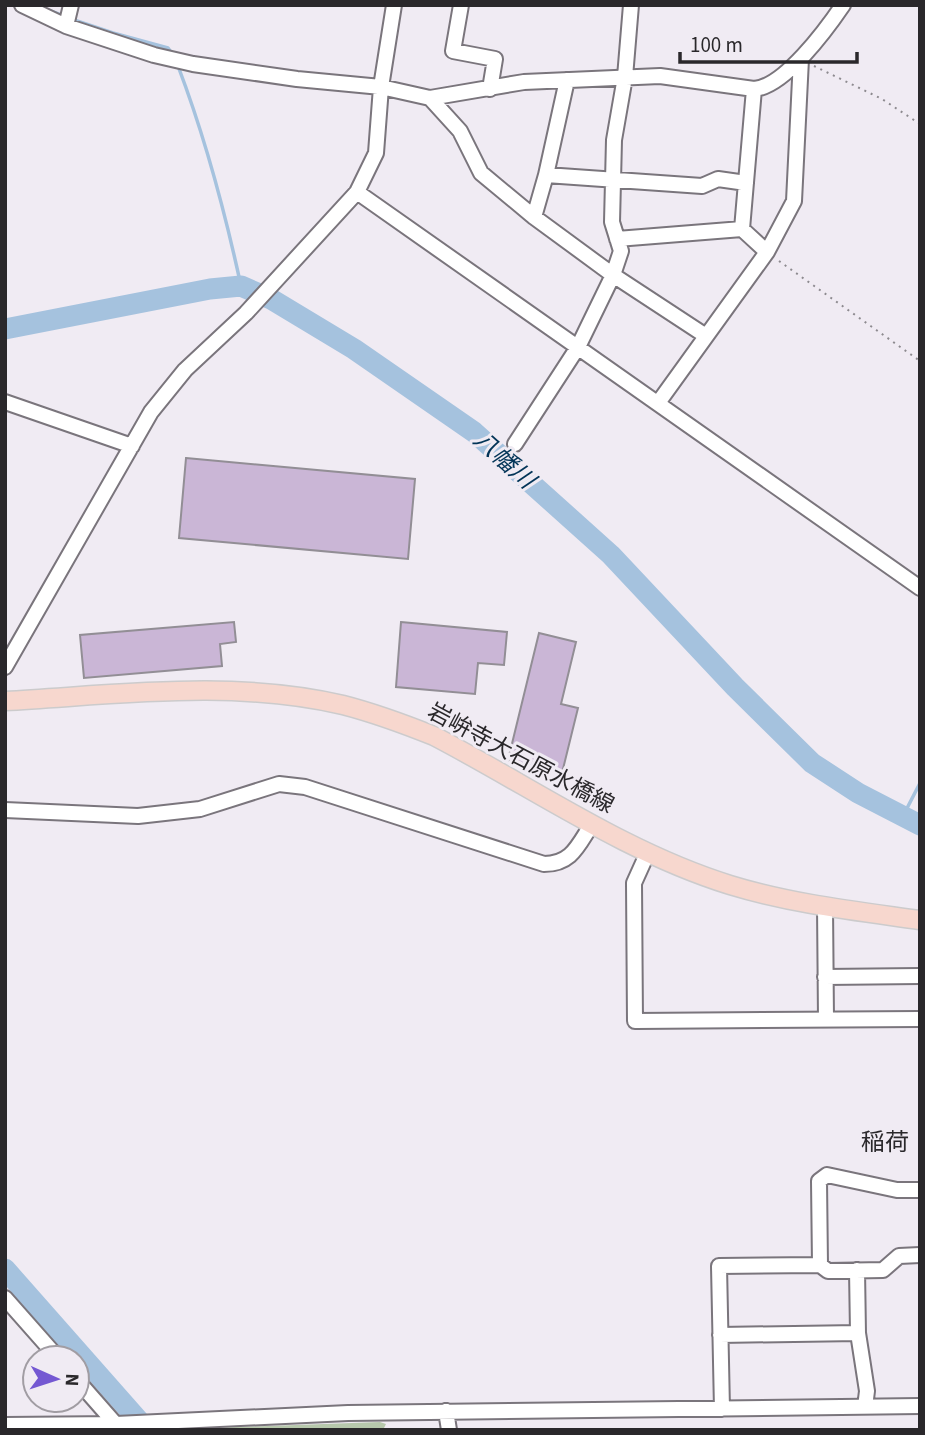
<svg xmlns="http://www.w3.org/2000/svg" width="925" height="1435" viewBox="0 0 925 1435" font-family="'Source Sans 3','Noto Sans JP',sans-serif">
<rect width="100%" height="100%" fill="#f0ebf3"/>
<path fill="#b7c8ac" d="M380 1422 386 1424 383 1430H152Z"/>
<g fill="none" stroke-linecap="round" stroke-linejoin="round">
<path stroke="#a5c2de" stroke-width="3.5" d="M45 9 64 16
M71 19 113 33 168 48 174 56
M178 66C205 137 225 212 241 286
M903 816 920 783"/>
<path stroke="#a5c2de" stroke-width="21" d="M5 329 210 289 241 286 271 299 354 349 474 432 611 555 735 687 812 763 858 793 920 825
M5 1269 147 1430"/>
</g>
<path fill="#cab6d6" stroke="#928e95" stroke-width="2" d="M186 458 415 479 408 559 179 538Z
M234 622 236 642 220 644 222 666 84 678 80 635Z
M401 622 507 632 504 665 478 663 475 694 396 687Z
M539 633 576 642 561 704 578 708 562 773 508 760Z"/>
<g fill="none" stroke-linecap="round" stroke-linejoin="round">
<g stroke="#7a757c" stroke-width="18">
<path id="minor" d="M22 5 66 26 154 55 193 64 297 79 381 87 430 98 524 82 660 76 754 89C784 87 826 30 843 5
M461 5 453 51 495 59 490 89
M66 26 71 5
M754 89 742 229 767 252
M430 98 460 131 481 173 534 217 613 275 706 336
M546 175 567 80
M357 192 920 588
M534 217 546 175 702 186 718 179 746 183
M617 239 742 229
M5 402 132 446
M658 403 767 252 794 201 801 59
M515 444 578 347 613 275 621 251 612 222 614 140 625 77 631 5
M5 667 151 412 185 370 246 313 357 192 376 153 381 87 394 5
M5 810 138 816 200 809 279 784 305 787 544 864C572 864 578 845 592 824
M648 852 634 883 635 1021 920 1019
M825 906 826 1019
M825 977 920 976
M920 1190H897L827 1175 819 1181 820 1265 828 1271 883 1270 899 1256 920 1255
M857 1270 858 1333 867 1391 865 1407
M5 1298 58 1358
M720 1335 858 1333
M77 1380 120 1429
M722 1409 719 1266 820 1265
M446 1411 449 1430
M5 1425 116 1424 348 1413 920 1406"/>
</g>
<g stroke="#cccbcc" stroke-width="21">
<path id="major" d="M5 701C116 695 233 679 343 705 374 713 404 724 434 736 532 787 624 852 730 885 792 904 856 911 920 920"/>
</g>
<path stroke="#8d8a8f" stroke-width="2" stroke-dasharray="2 5" stroke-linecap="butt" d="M814 66 882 99 920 124
M779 261 920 361"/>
<use href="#minor" stroke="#fff" stroke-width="14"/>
<use href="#major" stroke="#f7d7ce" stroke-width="18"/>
</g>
<g text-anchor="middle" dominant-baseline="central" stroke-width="6" stroke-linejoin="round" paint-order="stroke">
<g font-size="23" fill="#2a282b" stroke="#f0ebf3">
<text transform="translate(521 758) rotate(28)">岩峅寺大石原水橋線</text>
</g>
<g font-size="24" font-style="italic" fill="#023457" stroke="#f0ebf3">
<text transform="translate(504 460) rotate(42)">八幡川</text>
</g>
<g font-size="24" fill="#2a282b" stroke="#f0ebf3">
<text x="885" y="1142">稲荷</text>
</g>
</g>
<rect width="925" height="1435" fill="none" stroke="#2a282b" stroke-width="14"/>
<g transform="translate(56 1379) rotate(93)"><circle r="33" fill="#f0ebf3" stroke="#a19da3" stroke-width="2"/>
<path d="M0-5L12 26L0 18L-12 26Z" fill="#7458d2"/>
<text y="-10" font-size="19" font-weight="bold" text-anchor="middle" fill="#2a282b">N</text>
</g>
<path d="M680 52v10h177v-10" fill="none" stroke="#2a282b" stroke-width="3.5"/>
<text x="690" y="52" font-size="21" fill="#2a282b" stroke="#f0ebf3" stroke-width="5" paint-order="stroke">100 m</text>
</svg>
